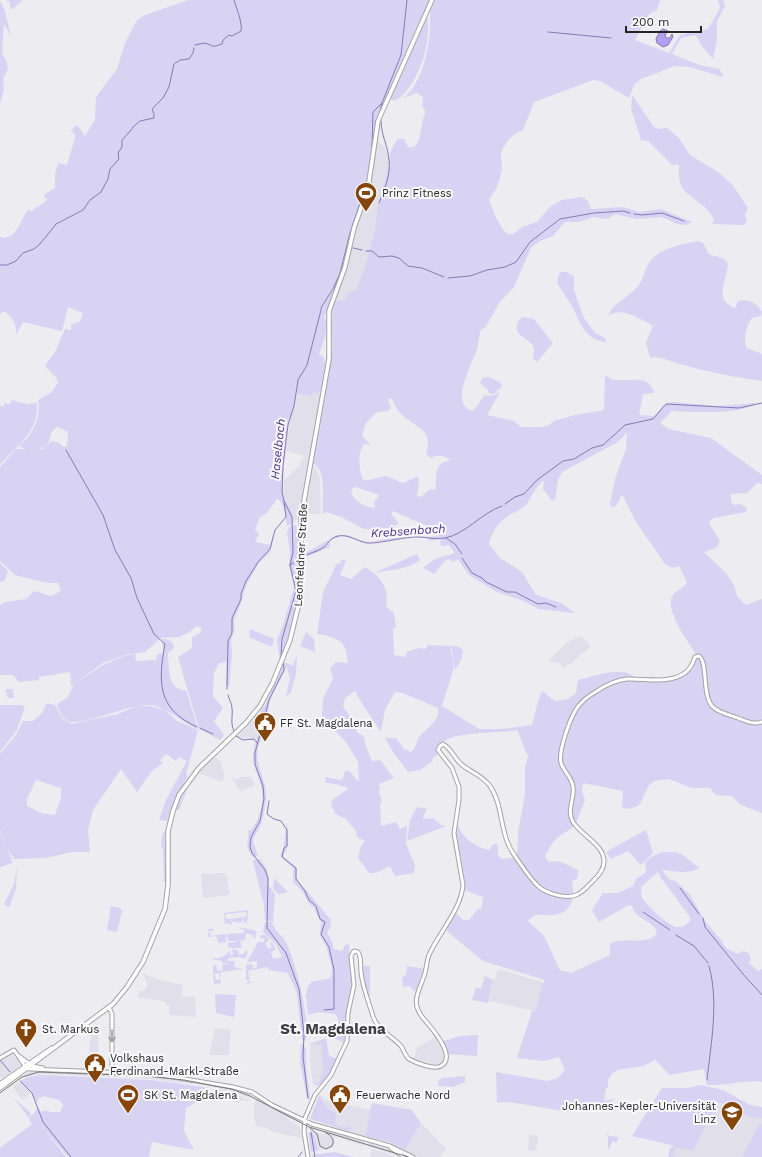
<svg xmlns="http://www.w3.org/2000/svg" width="762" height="1157" viewBox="0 0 762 1157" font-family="'Work Sans',sans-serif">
<rect width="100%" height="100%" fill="#edecf0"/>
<path fill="#e1dfea" d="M377 141 384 146 389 158 387 175 378 203 374 234 364 270 356 290 346 299 334 302 347 267 356 231 369 190Z
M322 386 300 514 297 520 293 523 292 513 283 496 284 480 301 465 300 463 304 456 286 451 290 422 296 394 312 396 313 393Z
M314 466 317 469 320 479 321 514H305L311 468Z
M580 636 591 646 571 663 563 668 559 663 548 661 566 643Z
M254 720 257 721 262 727 257 739 237 737Z
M212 758H217L221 763 224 774 223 782 197 773Z
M232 776 235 780 240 777H251L255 786 240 791 231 777Z
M225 873V875H227L229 895 203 898 201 874Z
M498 969 542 982 541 996 535 1011 489 1001 493 980H495Z
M141 973 160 980 183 985 182 997 195 996 196 1017 169 1015 170 1006 166 1005V1002L137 997 140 991H144L149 983 146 982V980Z
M215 1028 231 1030 229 1055H209Z
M91 1035H98L99 1052H89Z
M436 1037 444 1053 445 1058 443 1062 434 1065 414 1059 417 1047Z
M322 1040 324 1077 322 1084 315 1085H314L311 1069 310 1044Z
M12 1054 19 1063 20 1066 13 1072H11L3 1078 0 1077V1060Z
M33 1070 64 1072V1075L37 1074 25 1077 24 1074Z
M67 1072 105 1074V1077L66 1075Z
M108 1074 163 1077 192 1081V1084L141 1078 107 1077Z
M19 1082 31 1093 22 1100 13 1087Z
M215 1084 250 1094 249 1098 240 1094 232 1092 251 1101 217 1099 216 1089 232 1091 212 1087Z
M320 1094 325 1100 371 1110 365 1136 332 1127 318 1096Z
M257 1098 290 1117 288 1120 300 1127 301 1138 273 1132 267 1128 256 1126 254 1114 255 1101Z
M718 1101 756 1119 758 1117 762 1118V1157H668L670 1148 696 1144Z
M421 1123 446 1149 440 1157H418L405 1150Z
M324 1130 364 1141 365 1146 323 1133Z
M314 1132 334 1138V1143L332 1148 320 1150Z
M529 1135 538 1136 536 1151 528 1150Z
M369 1143 388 1148 402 1157 367 1146Z
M372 1149 385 1153 396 1157H370Z"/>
<path fill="#d8d2f3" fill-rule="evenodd" d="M0 0 4 8 11 36 4 24 2 53 7 63 8 69 3 79 4 89 0 104Z
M5 0H23L13 9 10 8V2Z
M188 0H430L414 33 375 125 366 190 343 268 328 311 324 316C330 329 323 341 319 355L323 356 326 366 322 386 318 393H313L312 396 296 394 288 429 283 474V496L292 513 293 523 287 526C286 518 285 502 277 499L267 513 260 517 255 530 259 534 255 542 270 545 275 530V531L270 552 259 563 248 582 243 594 242 601 234 620 235 628 231 640 232 655 229 686H226V662L219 663 214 673 213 696 223 708 214 721 224 735 220 740 199 729 178 657 192 648V637L200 633 202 628 196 626 190 632 179 637 161 638 145 652 125 655 103 663 71 686 70 672 39 677V680L19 682 13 675H0V605L5 602 26 599 34 591 51 596 61 591 58 583H47L15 575 0 561V467L16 449H43L52 441 59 443 64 447 67 446 68 432 58 427C48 430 52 440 47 445 42 451 23 450 19 446 33 434 41 419 38 400L52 392 58 382 56 377 45 366 55 352 65 329 71 330V325L80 321 83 313 68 307 62 331 23 322 16 335C17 324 13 318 4 311L0 314V237C19 241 20 216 29 210L32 212C35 205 43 206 47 199L44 197V195L55 188V175L58 163 67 165 75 138V134L71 131 75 126H78L85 136 95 120 96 97 117 69 125 43 137 20 145 15Z
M433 0H660L657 10 649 14 635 40 669 53 680 35 708 29 720 8 718 0H723L725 6 717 21V39L713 59 701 45 696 35 681 38 672 54 699 65 719 69 723 75V77L690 67 675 66 641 79 634 85 629 98 600 81 593 80 534 102 523 130C513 134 503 143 501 155 501 161 503 167 501 173 499 183 496 191 489 199L495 216 504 231 508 234H513L522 227 537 222 551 206 562 200 582 197 588 201 591 209 623 207 639 212 661 209 692 222 687 225 677 224 662 217 637 219 615 214 607 219 593 217 580 222H565L553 236 540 241 531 248 514 287 499 303 485 328 481 330C478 337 479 345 476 352 471 365 449 406 473 411L485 395 492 396 500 392 487 415 514 421 521 427H543L549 425 554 421 575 415 604 410 605 375C620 389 647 368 654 393L643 394 639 415 654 416 666 403 672 402 719 406 756 403C744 415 689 412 672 411L660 423 669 429 711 438 762 475V484L757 483 747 493 731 494V502L734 505 740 504 746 507 747 510 746 512 714 518 710 521V525L720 541 716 548 704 552 726 573 734 585 737 596 746 605 762 599V813L741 805 732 796 716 795 710 788H692L669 779 654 781 649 785 640 804C635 809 628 809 622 808L623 791 583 783 582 792 585 800 575 826 558 837 551 845 545 856 548 862 559 861 578 870 577 879 572 881C575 899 572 914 551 915 547 916 540 914 536 915 533 916 530 919 528 921L544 936 560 970 571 973 610 955V944L613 942C627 938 647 945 657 934 656 921 635 920 632 906L629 905 599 922 592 910 603 893H618L633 886 636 879 646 872 645 863C653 852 672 848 684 856 689 860 694 864 700 868 682 875 680 871 662 870L669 879 677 882 690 895 705 921 721 940 726 948 738 954 743 951 749 953 751 959 749 963 758 971 762 969V1082C743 1080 727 1086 707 1085L704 1069 669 1075 656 1060 643 1066 617 1070 611 1075 608 1080V1088H606L604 1101 615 1099C581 1121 559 1109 522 1104 514 1103 505 1101 497 1103L496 1072 547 1081 558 1078 565 1070 559 1057 544 1061 517 1058 532 1011H535C539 1001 540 993 542 983H544L545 980 483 961 448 932 447 929 455 912 463 920H469L478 909 481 910 483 897 464 890C466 866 454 843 457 819 458 835 474 847 489 850L493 844H496L498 846V856L502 859 517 857 518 833 525 794V767L529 754H527L517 730C497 734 448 730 437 747L439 753 432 759 433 761 420 770 408 772 393 752 385 738H396L404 749 411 752C416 748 416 742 419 737 426 728 440 722 438 708L403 693 395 692 385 710 381 732 361 702 355 691 345 698 343 707 350 716 357 732 364 737 365 744 372 761 380 760 394 778 379 784 380 788 379 792 382 802 380 803 381 826 396 822 400 829 407 826 406 844 415 865 414 873 395 876 390 866 376 873H369L358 858 361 846 365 841 357 837 356 831 346 819 334 813 335 811 332 808 331 801 349 788 335 784 326 783 325 777 341 780 344 776V772L349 771 359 782 358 762 346 742 324 720 322 714 323 699 333 678 330 668 336 662 348 663C347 658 347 651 344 646 339 638 326 635 317 634L323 592 337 563 340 564 342 559 346 561 340 575 351 579 365 567 374 573 417 554 420 560C407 570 389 570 374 573 384 582 389 593 386 607L394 613 396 628H393L394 655 405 657 407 652 418 648 425 649 428 645 450 646 454 667 442 706 479 729H502L532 725 538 701 542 691 555 701 568 699 576 693 578 680C592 677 627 663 636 680 648 679 680 681 687 673 692 668 692 660 698 657L701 659 704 683 703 659 700 655 696 654C689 643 663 608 673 595 677 590 684 589 687 582L679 566 672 568 665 564 636 522 623 496H621L616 506 611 507 610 504 615 479 626 449 627 432 618 442 562 472 558 480 555 500 552 501 543 489 544 480C536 487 532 496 526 505 522 509 518 510 513 513 500 520 492 530 489 544L500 558 522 572 536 595 561 603 575 613 539 609 521 600 497 592 469 575 458 559 453 562 449 559 445 561 434 574 423 568 435 559 455 553 449 545 441 546 440 539 432 541 426 538H410L367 543 341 535C351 534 358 541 368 542 376 542 385 538 393 538 408 536 425 538 439 536L434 529 393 511 391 513 398 523 394 528 364 529 341 517 326 512 323 514C321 500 328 469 312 463 318 428 326 393 331 357 334 339 329 321 334 302L346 299 348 293 356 290 364 270 374 234 378 203 387 175 390 153 397 139H404L408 147C422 150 420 127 423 119 424 115 425 117 425 113 426 110 423 108 422 105L423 97 417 93 404 98C422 82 428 53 430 30 431 16 428 13 433 0ZM391 398C394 403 396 409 401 414 416 428 434 429 426 454L431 458C438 453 444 456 451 460 434 462 436 476 436 490L430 489 422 496 417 497 419 478 416 477 404 483C397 482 392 477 385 476 382 476 372 481 363 480 359 470 357 453 364 444L371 445 362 436 366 423 377 412 388 411 391 408 388 399ZM356 487 379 495 374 503 375 508C364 507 358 503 351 494L353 488ZM658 872 661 878 690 917V921C686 925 681 928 676 927 667 925 648 906 642 898L641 887Z
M427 16C433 40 417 91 394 101L390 98Z
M632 95 654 127 659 129 667 128 679 138 690 155 718 172 732 184 748 208 745 215 747 222 743 225 712 224 714 219C711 214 707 208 702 205 684 189 678 192 679 165H672L648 141 641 140 631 108Z
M699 241 703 243 709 254C714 257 723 256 726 261 734 270 708 300 736 308L737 302C747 297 758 304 762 312L761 316 752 318C747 324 742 341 747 348L762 354V381C734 377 707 372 680 364 668 361 662 356 650 358L646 342 653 326C640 319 622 306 608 316 613 303 629 297 638 286 644 279 644 270 649 263 657 249 684 243 699 241Z
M562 272H567L574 277V290L584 318 595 333 605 338 606 342C587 340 581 326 574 310 569 301 563 292 557 283L559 274Z
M523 317 534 319 553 343 537 362 533 358C533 354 535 350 533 346 527 336 512 336 518 321Z
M489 377 500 382 502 386 494 394 486 393H489L488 390 480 383 482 378Z
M13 400C21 403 29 406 37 402 39 433 18 444 0 465V405L3 407 5 402 8 405Z
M294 525 297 527C297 543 300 560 300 576 299 606 290 633 280 661L277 640 284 622 294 587 289 565 290 551 287 533 289 527Z
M337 535 340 537 330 540 329 543 330 547 304 558V554Z
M0 563 8 571 5 580 0 582Z
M250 629 274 639 272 647 249 637Z
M306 632 314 639 315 652 300 646Z
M162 639C169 639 173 641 174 648L168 653C169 666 167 691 186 690L198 729C180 722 167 706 149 705 131 703 81 727 68 721 62 718 59 710 57 704L68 697 74 684 103 665 124 656 135 654 136 661 156 660 157 654 163 653Z
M451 645 459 647 463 650 462 658 455 670Z
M297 655 296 674 291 693 286 696 290 678 287 667 270 699 266 727 260 718V712L265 705 285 662 293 666Z
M5 689H13L14 698H8Z
M47 703 55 705 63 719 72 724 118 714 137 706H149L165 710 177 721 198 730 186 774 188 776 174 800 167 821 159 820 166 800 187 761 179 757 176 761 166 754 160 761 163 763 151 772 137 792 121 769 93 810 88 830 90 852H72L46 858 14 859 7 848 0 829V754L16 735 23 721H33L42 713ZM36 780 61 788V798L55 815 42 813 27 806V799Z
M0 705H21L25 707 17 730 0 752Z
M262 727 265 733C246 760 268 774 266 799 265 808 263 819 260 827 257 832 254 836 253 841L258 856 253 857C243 845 250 842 248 830H251C260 819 265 800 261 786 259 776 253 768 253 757 253 746 258 736 262 727Z
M189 783 180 809 177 810 176 809Z
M417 807 427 809 423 817 424 819 433 818 441 825 446 826 407 841 410 820Z
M287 822 288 846 283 856 297 868 296 878 330 919 331 926 327 933 332 941 334 949 342 951 345 945 349 944 352 984 346 1015 344 1043 331 1037C338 1032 342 1021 335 1014L319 1012 308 1015 306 995 308 986 312 982 331 978 332 967 326 946 320 935 321 923 314 908 308 902 302 891 293 882V868L280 856C285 850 285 831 287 822Z
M646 830 653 853 641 865 628 851 611 859 606 852Z
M0 831 13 863 0 867Z
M165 831 166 883 162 880H164L163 847H161L162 835Z
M260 859 267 869 269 886 275 894 273 922 265 920 264 905 253 862V860Z
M17 866 16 889 9 907 4 904 14 884Z
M274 878 288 892 278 894 273 888Z
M111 906 120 908 122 911 117 932 107 930Z
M248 910 247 925V923L244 922 243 924V922L242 924V922H239L238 924 237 922H232V924L226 923 225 925 224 913ZM247 912 246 917H243L244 922 242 921 243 917 231 919 233 922H231V919H227L225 917 226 914Z
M265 922H272C275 932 282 935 286 942 295 961 312 1023 305 1041L302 1040 297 994 288 973 269 970 267 967 248 971 250 982H254L246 984 249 980H246V965L252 964 253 969 257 967V961L247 962 258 942H264L265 939 260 938 261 935H265L269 939 265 944 269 949 272 947 270 944 272 942 276 949 271 952 273 959 282 957 276 944 263 932Z
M239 927 257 931 256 932 258 933H256L255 939 251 934H246L245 940 240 941 239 938V941H228L227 934 244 933V929H240Z
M209 929H213V931H209L211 936 226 934V942L219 943 216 936 208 937Z
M240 941 242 948H230L228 947V943Z
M230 949V954L232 956 233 954 232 949 238 950 239 955 244 954 245 951H248L245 959 239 957 228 958V961H235L234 967 243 969 220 972 221 983 214 984 213 975H215L216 980 220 979 219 973 213 974V966L216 965 217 971 223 970 222 965 228 964V963L223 964 222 961 211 959C221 958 226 957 230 949Z
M361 966H370V997L364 979Z
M407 966 425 969 415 992 410 986 403 987 402 978 406 975Z
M485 976 493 980 488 1003 472 1000 476 987 481 989Z
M215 994 236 995 234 1017 216 1013Z
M478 1035 477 1056 447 1054 443 1041 460 1036Z
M326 1038 329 1056 338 1059C333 1069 327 1086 314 1085L312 1074H315L313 1075 314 1082 319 1083 323 1071 321 1044H310Z
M301 1044 306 1048V1065L310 1099H307L300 1061Z
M40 1075 151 1080 210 1088 203 1089 204 1098 186 1108 184 1131 194 1150 152 1142 149 1157H68L40 1124 66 1157H0V1148L32 1124 29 1120 38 1107 41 1112 45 1110 51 1112H60L63 1105 59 1100 43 1096 42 1098 39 1097 37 1103 31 1091 20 1081 28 1077Z
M465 1076V1082L453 1087 438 1086 439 1080 444 1078Z
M701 1085 723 1090 750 1105 762 1107V1118L758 1117 756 1119 718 1102 693 1151 676 1147 673 1157H668L670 1148 674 1147 671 1145 632 1136 662 1088H687Z
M319 1096C325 1103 325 1109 336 1113L335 1124 345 1128 346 1126 351 1128 349 1131 310 1119Z
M14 1098 30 1112 31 1116 29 1118Z
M372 1103 412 1110 421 1123 405 1150 389 1142 365 1136Z
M760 1123 762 1125V1157H742Z
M313 1132 319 1150 311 1152 308 1133Z
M606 1135 622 1138 619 1137 616 1143 613 1141 608 1150V1136L606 1137Z
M335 1152 353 1157H312V1155Z"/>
<path fill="#b19ff0" stroke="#877ab3" d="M663 29 668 31 665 35 666 38H670L672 34 673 37 668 45 663 47 657 43 656 39 660 31Z"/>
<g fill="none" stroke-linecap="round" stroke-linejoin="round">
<path stroke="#877ab3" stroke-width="1" d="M548 32 611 38
M195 45 205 43C215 46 210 48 222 44L223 40 229 35 232 36 241 31C243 24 236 7 234 0
M379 115 382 103
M132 128 140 121 154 118V114L152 109 163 98 169 87 174 64 180 60 189 59 193 53 194 48
M372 147 373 112 382 103 401 55 407 0
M379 203C384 190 391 175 389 160 388 146 381 135 381 121
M634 214 642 215 662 213 684 221
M353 248 362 250
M366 251H372L379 257 392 256 399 258 408 266 422 268 444 277
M0 265H7L16 261 23 253 34 249 40 244 56 224 83 210 90 200 101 192 108 179 110 169 119 159 118 153 122 147V140L132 129
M448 278 470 276 487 270 505 267 516 262 530 242 560 219 594 213 623 211 630 213
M66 450 103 515 115 550 131 578 137 598 154 634 165 644C158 682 157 709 197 727
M505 504 515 497 524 494 537 480 563 461 574 459 592 448 603 445 625 425 653 419 666 404 739 408 762 403
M446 538 455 544 462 554
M302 557C308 553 318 552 324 547 329 543 330 538 338 536 349 534 356 541 367 543 376 544 401 538 412 537 424 536 433 540 445 538 466 534 481 513 502 506
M462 558 472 573 482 578 486 582 507 592H515L538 604 546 603 556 607
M290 565 299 559
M281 657 282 639 296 591 290 565 293 553 292 517 284 501 282 492 283 465 288 425 294 406 298 380 307 365 322 306 333 289 340 273 350 233 367 182
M283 662 284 670 269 700 255 753V764L263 786 264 799 260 821 251 837 250 847 252 853 265 870 268 878 267 928 286 953 299 989 304 1034 303 1057 308 1098
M227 689 228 641 232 633V618L241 599V594L246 581 258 562 270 549 275 530 286 517 284 502
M228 695C229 699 232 704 232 708 233 716 230 724 234 731
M200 728 213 734
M236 736 243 740 254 739 258 744
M269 801 267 814 274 819 281 821 287 830V846L284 848 282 857 296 868V879L305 891 309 900 316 906 320 919 325 922 321 934 329 947 334 970V1009L324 1010
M680 888 699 914
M643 912 670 930
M703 918 705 927 743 974 762 995
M676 935 694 946 708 963
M0 1060 10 1072
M707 1080C711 1043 719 1002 709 966
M20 1081 32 1093 43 1122 71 1157
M311 1132 315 1157
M298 1157 302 1152"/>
<g stroke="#a3a2a6" stroke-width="5">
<path id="secondary" d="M109 1007 112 1014V1072
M19 1056 32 1066 43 1068
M0 1058 14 1050 25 1066 29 1069 155 1074 233 1087 252 1092 272 1105 312 1124 390 1146 413 1157
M391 1148 404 1157
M308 1157 304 1132 305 1118 315 1095 331 1075 347 1041 348 1013 354 985 351 956 354 951 358 952C362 957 360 965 361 972 362 985 368 1000 372 1013 376 1030 390 1034 401 1046 404 1050 405 1056 409 1059 416 1063 434 1070 441 1066 458 1057 430 1026 423 1018 410 1002 419 992 424 976 427 969 426 962 429 955 438 934 461 910 463 885L454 833 459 800V787L452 768 438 750 440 746 443 744C451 748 454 758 461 764 470 772 482 775 490 786 504 806 499 835 515 856 522 866 530 879 539 887 548 894 566 899 576 895 582 893 586 888 590 884 597 877 604 871 604 861 604 845 581 835 573 822 566 810 575 799 573 787 572 777 564 772 561 763 558 752 569 722 575 711 580 702 588 696 597 691 606 685 616 680 627 679 646 678 670 685 686 672 691 668 693 663 695 657L699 656C708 662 702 695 712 706 718 713 730 715 738 718 746 721 753 725 762 722"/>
</g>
<g stroke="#a3a2a6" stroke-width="5.5">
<path id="primary" d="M0 1084 52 1048
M0 1088 113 1004 127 987 143 962 165 909 168 885V831L173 811 179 795 199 768 246 723 260 706 273 682 290 640 301 595V518L329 359V311L345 267 354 228 368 188 378 121 432 0"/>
</g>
<use href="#secondary" stroke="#fff" stroke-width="3"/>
<use href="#primary" stroke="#fff" stroke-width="3.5"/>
<path stroke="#78787a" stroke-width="1" d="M0 1093 22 1077 39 1072 146 1076 184 1080 231 1089 250 1096 309 1127 408 1157
M310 1128 317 1134 320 1146 326 1149 332 1146C335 1140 332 1136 326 1133"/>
</g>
<defs><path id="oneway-shaft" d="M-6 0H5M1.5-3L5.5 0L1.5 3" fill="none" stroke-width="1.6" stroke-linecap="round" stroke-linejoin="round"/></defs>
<use stroke="#9c9c9d" href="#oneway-shaft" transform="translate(112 1036) rotate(90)"/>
<defs>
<g id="stadium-pin" transform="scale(1.15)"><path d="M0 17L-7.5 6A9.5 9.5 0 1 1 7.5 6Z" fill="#85460b" stroke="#fafafd"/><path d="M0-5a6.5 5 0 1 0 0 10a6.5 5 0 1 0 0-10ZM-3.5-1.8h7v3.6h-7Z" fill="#fff"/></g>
<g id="civic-pin" transform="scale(1.15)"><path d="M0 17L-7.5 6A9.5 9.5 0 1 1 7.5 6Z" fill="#85460b" stroke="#fafafd"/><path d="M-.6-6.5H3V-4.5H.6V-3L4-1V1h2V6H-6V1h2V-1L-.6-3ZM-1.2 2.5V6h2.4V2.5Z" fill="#fff"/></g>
<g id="church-pin" transform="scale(1.15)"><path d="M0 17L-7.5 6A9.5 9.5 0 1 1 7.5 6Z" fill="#85460b" stroke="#fafafd"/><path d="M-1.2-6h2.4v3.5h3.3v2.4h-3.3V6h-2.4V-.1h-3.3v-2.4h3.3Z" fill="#fff"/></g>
<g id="university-pin" transform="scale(1.15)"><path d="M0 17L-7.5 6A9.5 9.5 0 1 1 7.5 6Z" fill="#85460b" stroke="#fafafd"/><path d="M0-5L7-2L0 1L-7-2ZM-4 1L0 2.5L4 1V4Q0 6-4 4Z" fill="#fff"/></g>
</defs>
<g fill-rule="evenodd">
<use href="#stadium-pin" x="366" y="193"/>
<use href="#civic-pin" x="265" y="723"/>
<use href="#church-pin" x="26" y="1029"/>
<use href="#civic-pin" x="95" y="1064"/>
<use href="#stadium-pin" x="128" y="1095"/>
<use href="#civic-pin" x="340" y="1095"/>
<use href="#university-pin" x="732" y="1112"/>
</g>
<g text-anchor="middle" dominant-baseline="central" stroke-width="4" stroke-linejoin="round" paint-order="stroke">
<g font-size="11" fill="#242425" stroke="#fafafd" text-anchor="start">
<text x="382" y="193">Prinz Fitness</text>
<text x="280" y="723">FF St. Magdalena</text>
<text x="42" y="1029">St. Markus</text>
<text x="110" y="1058">Volkshaus<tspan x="110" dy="13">Ferdinand-Markl-Straße</tspan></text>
<text x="144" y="1095">SK St. Magdalena</text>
<text x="356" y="1095">Feuerwache Nord</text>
<text x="716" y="1106" text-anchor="end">Johannes-Kepler-Universität<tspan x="716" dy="13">Linz</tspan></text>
</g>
<g font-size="11" fill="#242425" stroke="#fafafd">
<text transform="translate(301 555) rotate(-87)">Leonfeldner Straße</text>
</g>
<g font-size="12" font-style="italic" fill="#4c2d8a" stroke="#fafafd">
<text transform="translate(278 449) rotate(-84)">Haselbach</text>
<text transform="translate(408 531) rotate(-4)">Krebsenbach</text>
</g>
<g font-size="15" font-weight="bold" fill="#3f3e41" stroke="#fafafd">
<text x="333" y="1029">St. Magdalena</text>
</g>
</g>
<path d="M626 26v6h75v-6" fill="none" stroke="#242425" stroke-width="2"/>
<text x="632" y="26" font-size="12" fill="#242425" stroke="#fafafd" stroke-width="3" paint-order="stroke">200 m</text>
</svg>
